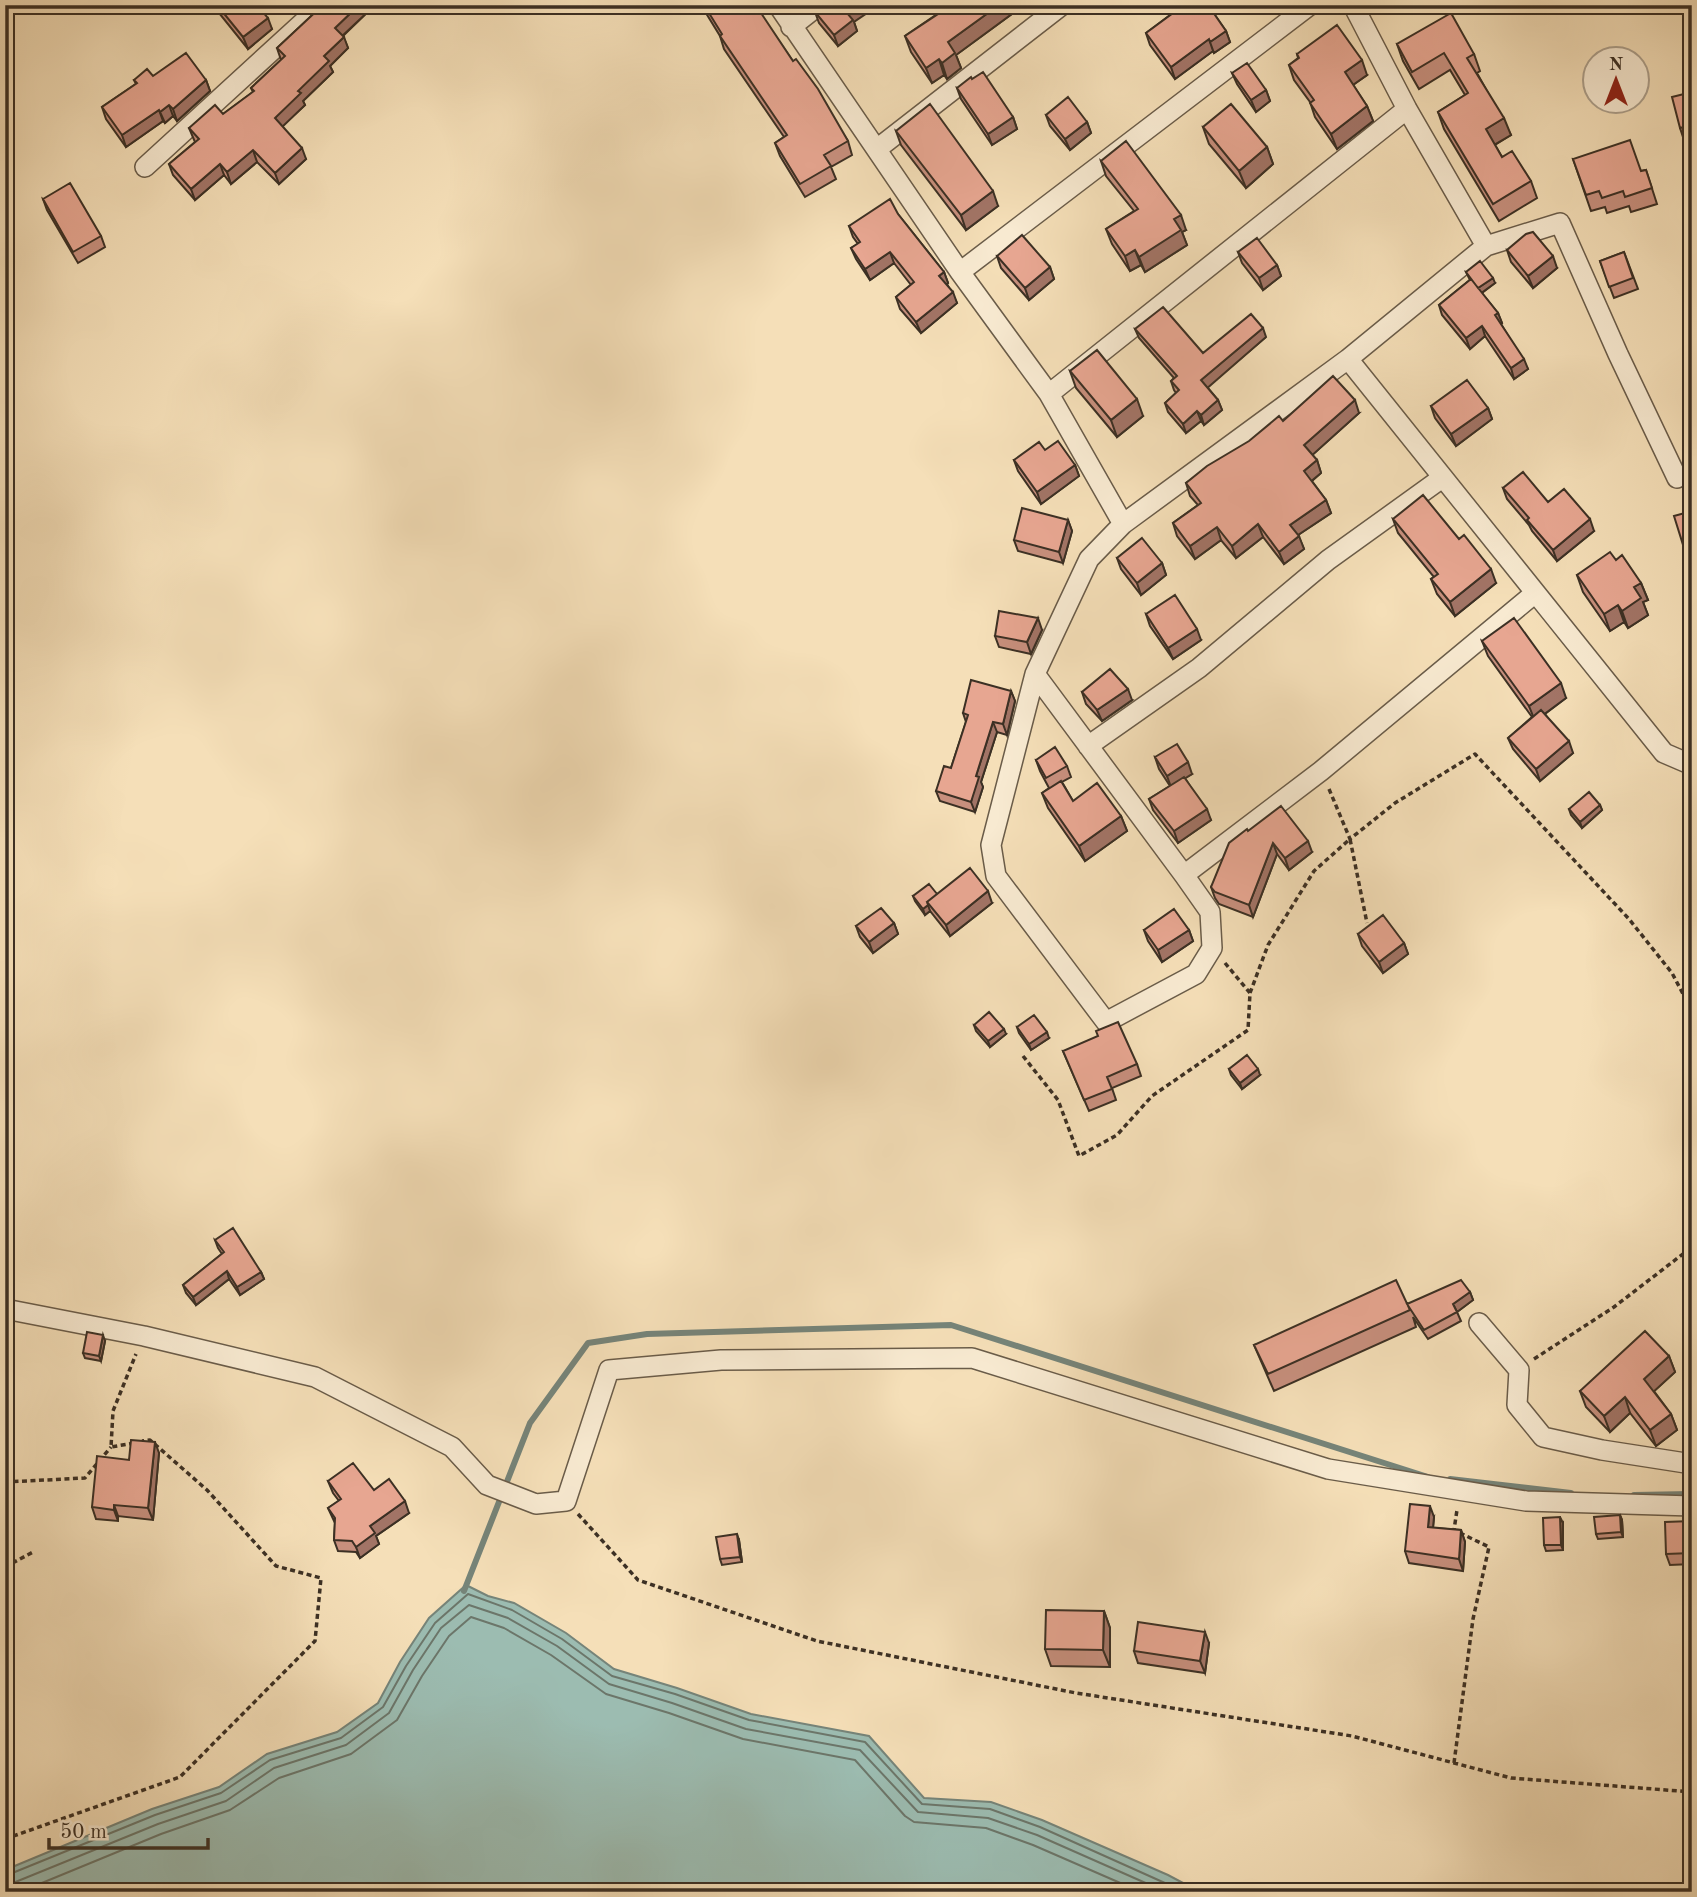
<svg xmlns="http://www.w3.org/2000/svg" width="1697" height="1897" viewBox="0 0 1697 1897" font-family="'Old Standard TT',serif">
<rect width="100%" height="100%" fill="#f5dfb8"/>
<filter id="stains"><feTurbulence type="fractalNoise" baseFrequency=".00286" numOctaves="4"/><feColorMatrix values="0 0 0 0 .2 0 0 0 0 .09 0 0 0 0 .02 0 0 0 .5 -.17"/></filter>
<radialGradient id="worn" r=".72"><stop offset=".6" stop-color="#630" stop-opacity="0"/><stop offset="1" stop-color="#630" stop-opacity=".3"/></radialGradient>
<path fill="#9cbcb1" stroke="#768479" stroke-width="2" d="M466 1585 488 1596 514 1603 566 1633 614 1669 677 1688 751 1714 869 1736 924 1798 991 1802 1042 1820 1168 1875 1200 1892H5V1870L152 1809 219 1787 267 1754 337 1732 378 1703 400 1662 429 1618Z"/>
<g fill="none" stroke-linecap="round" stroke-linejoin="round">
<path stroke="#6c766a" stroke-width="2" d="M5 1876 155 1815 221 1793 270 1760 341 1738 383 1707 406 1666 435 1623 468 1594 512 1610 562 1639 612 1676 675 1694 749 1720 865 1742 922 1804 990 1809 1040 1827 1185 1892
M5 1884 13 1883 158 1824 226 1801 274 1768 346 1745 389 1713 413 1670 441 1628 469 1605 508 1618 557 1646 609 1684 672 1703 746 1729 860 1750 918 1812 988 1818 1037 1835 1166 1892
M20 1892 161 1834 230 1810 279 1778 351 1754 397 1720 422 1676 449 1636 471 1617 504 1628 551 1655 606 1694 669 1713 743 1739 855 1760 905 1816 914 1822 986 1828 1033 1845 1141 1892"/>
<path stroke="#768479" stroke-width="6" d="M1450 1479 1571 1493
M1634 1495 1692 1494
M464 1591 530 1423 588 1343 647 1334 951 1325 1428 1477"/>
<g stroke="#6a5c49" stroke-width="22">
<path id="minor" d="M778 5 960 272 1049 394 1123 524 1348 359 1664 753 1692 765
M1353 5 1407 109 1486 246
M791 27 819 5
M877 149 1062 5
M145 167 322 5
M960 272 1310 5
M1348 359 1486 246 1560 223 1618 354 1677 478
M1049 394 1407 109
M1123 524 1089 559 1035 674 991 845 996 876 1106 1022 1196 974 1212 948 1210 912 1184 875
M1035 674 1184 875 1321 771 1534 594
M1088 746 1199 668 1328 560 1442 478
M5 1309 144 1336 315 1377 452 1447 487 1485 536 1504 566 1501 609 1370 721 1360 972 1358 1328 1469 1526 1501 1692 1506
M1479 1323 1519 1370 1517 1405 1543 1437 1602 1450 1692 1464"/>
</g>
<path stroke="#3c3024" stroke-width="3.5" stroke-dasharray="5 3.5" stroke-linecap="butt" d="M1329 789 1350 839 1395 803 1475 754 1629 919 1672 973 1692 1011
M1250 993 1268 945 1314 871 1350 839 1367 923
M1023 1056 1058 1100 1079 1156 1117 1135 1152 1096 1248 1030 1250 993 1225 963
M1534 1359 1614 1307 1692 1247
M134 1443 111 1447 113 1411 136 1354
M5 1482 85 1478 111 1447
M578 1514 638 1580 817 1641 1076 1693 1352 1736 1511 1778 1692 1792
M5 1567 33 1552
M1454 1763 1473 1619 1489 1547 1454 1530 1457 1510
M5 1839 180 1777 315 1641 321 1578 276 1566 207 1490 150 1440 142 1441"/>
<use href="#minor" stroke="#f8ead1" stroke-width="19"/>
</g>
<path fill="#c78f7d" stroke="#3c3024" stroke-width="2" d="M214 5H260L259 7 272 29 248 49 215 8Z
M323 5H375L343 36 348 48 330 66 333 72 303 101 305 105 282 126 306 159 279 184 257 162 231 184 224 175 195 200 173 175 169 164 195 142 189 128 223 114 253 92 251 88 281 60 277 48Z
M701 5H754L848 141 852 155 831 167 836 179 805 197 780 156 775 143 784 137 724 49 720 36Z
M940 5H1024L956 55 961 68 947 79 944 75 932 83 911 52 905 36 943 10Z
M1182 5H1208L1226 31 1230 42 1214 53 1213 51 1175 79 1150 45 1146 33 1182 6Z
M815 12 854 22 857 31 838 46 819 23Z
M1397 44 1474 54 1480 71 1477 73 1511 135 1495 145 1502 157 1531 181 1537 198 1499 221 1444 129 1438 112 1465 95 1450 70 1419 89 1403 61Z
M1297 54 1367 75 1353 85 1367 106 1373 121 1337 149 1315 117 1310 102 1294 80 1289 65 1298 58Z
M1232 73 1266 90 1270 101 1256 112 1237 84Z
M153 76 206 80 210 91 177 121 173 116 165 123 163 121 126 147 106 119 102 107 136 84 134 80Z
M957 88 1013 117 1017 129 992 145 961 99Z
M1692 92V138L1684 140 1680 128Z
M1046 115 1087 122 1091 133 1070 150 1050 126Z
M1203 127 1267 147 1273 164 1246 188 1209 144Z
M896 131 998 206 966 230 901 145Z
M1573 159 1641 171 1646 170 1657 204 1631 212 1629 206 1607 213 1605 207 1591 211Z
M1101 161 1186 230 1182 232 1187 245 1145 272 1141 265 1130 271 1112 244 1106 229 1134 211 1106 176Z
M43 199 101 236 105 247 78 263 47 210Z
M898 214 944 272 948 283 947 284 957 303 921 333 900 309 896 297 911 285 894 263 870 280 856 259 851 248 858 244 853 237 849 226Z
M1507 250 1557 268 1533 288 1511 262Z
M1238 252 1277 265 1281 276 1263 290 1242 263Z
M1624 252 1638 289 1614 298 1600 261Z
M997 256 1050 267 1054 279 1029 300 1001 268Z
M1466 272 1495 283 1482 293 1498 313 1502 323 1501 324 1528 369 1514 379 1485 336 1470 349 1442 315 1439 305 1470 280Z
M1135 329 1203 353 1266 337 1207 387 1218 400 1222 410 1204 425 1201 421 1186 433 1168 412 1165 403 1176 393 1174 390 1171 381 1174 378 1139 338Z
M1070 371 1143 416 1117 437 1076 388Z
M1431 406 1488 408 1492 419 1456 446 1435 418Z
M1359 413 1312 455 1317 460 1321 473 1312 481 1326 500 1331 513 1298 535 1304 549 1284 564 1263 537 1236 558 1221 540 1195 559 1177 536 1173 523 1198 505 1190 496 1186 483 1283 421Z
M1014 460 1075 465 1079 476 1041 504 1018 471Z
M1503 488 1548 502 1594 531 1557 561 1532 531 1529 525 1507 499Z
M1692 511V558L1688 560 1684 548Z
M1393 519 1496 583 1455 616 1437 594 1431 579 1434 577 1398 533Z
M1068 520 1072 531 1063 563 1018 551 1014 540Z
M1117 558 1162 563 1166 575 1141 595 1121 569Z
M1616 560 1641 583 1648 600 1643 602 1648 615 1628 628 1624 622 1610 631 1583 592 1577 575Z
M1146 614 1201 640 1173 659 1150 626Z
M1042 630 1031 654 999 647 995 636Z
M1482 641 1566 698 1545 714 1573 753 1540 781 1513 749 1508 738 1532 717 1488 656Z
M1011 691 1015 701 1007 735 997 732 981 782 983 787 975 812 940 801 936 791 951 768 966 722 963 713Z
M1082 692 1132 700 1102 721 1086 704Z
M1155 757 1192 774 1185 778 1211 820 1178 843 1153 810 1149 799 1170 786 1159 769Z
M1036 760 1067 766 1071 777 1062 782 1073 801 1121 816 1127 831 1085 861 1048 808 1042 793 1049 788 1040 771Z
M1600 805 1602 810 1582 828 1571 815 1569 809Z
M1248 831 1312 852 1289 870 1277 854 1253 917 1219 904 1215 898 1211 887Z
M937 894 992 903 950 936 930 911 925 915 915 901 913 896Z
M894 923 898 934 873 953 860 937 856 926Z
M1144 930H1189L1193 941 1162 962 1148 941Z
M1358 934 1404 943 1408 954 1383 973 1362 946Z
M974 1025 1006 1034 990 1047 976 1031Z
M1017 1027 1049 1038 1031 1050 1019 1033Z
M1063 1051 1137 1064 1141 1076 1112 1088 1116 1100 1089 1111Z
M1229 1069 1260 1075 1242 1089 1231 1075Z
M215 1240 261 1272 264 1279 240 1295 229 1279 196 1305 186 1293 183 1285 222 1254 218 1248Z
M1470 1292 1473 1300 1457 1312 1461 1321 1428 1339 1413 1317 1416 1327 1274 1391 1254 1345 1407 1304Z
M105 1341 101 1361 85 1358 83 1353Z
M1669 1356 1675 1372 1654 1391 1671 1414 1677 1430 1656 1446 1630 1413 1610 1432 1586 1407 1580 1391Z
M159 1453 153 1520 118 1516V1521L96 1519 92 1507 129 1460Z
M328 1481 374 1490 409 1513 376 1536 379 1544 360 1558 356 1552 338 1551 334 1540 335 1523 328 1508 339 1501 333 1493Z
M1620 1515 1622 1520 1623 1537 1598 1539 1596 1534Z
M1434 1517 1433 1528 1461 1530 1465 1542 1463 1571 1409 1563 1405 1551Z
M1692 1521V1564L1670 1565 1666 1554Z
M1563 1523V1550L1546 1551 1544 1545Z
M739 1540 742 1562 722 1565 720 1559Z
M1104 1611 1110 1628V1667L1051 1666 1045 1649Z
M1209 1643 1205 1673 1138 1663 1134 1651Z"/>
<path fill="#a27466" stroke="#3c3024" stroke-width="2" d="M359 5H375L339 39 335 28Z
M859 5H879L854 22 857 31 838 46 834 35 847 13Z
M999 5H1024L956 55 961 68 947 79 942 63 948 42Z
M268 18 272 29 248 49 243 37Z
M1226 31 1230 42 1214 53 1210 42Z
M344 37 348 48 330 66 333 72 303 101 305 105 279 130 275 118 298 91 324 56Z
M1209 39 1213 51 1175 79 1171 67Z
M939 59 944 75 932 83 926 68Z
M1362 60 1367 75 1350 87 1345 72Z
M206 80 210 91 177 121 173 109Z
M1266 90 1270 101 1256 112 1251 100Z
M169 105 173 116 165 123 160 112Z
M1367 106 1373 121 1337 149 1331 134Z
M159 110 163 121 126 147 122 135Z
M1013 117 1017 129 992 145 988 134Z
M1504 118 1511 135 1492 146 1486 129Z
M1087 122 1091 133 1070 150 1065 139Z
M1267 147 1273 164 1246 188 1239 171Z
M302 148 306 159 279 184 275 173Z
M253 150 257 162 231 184 227 172Z
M220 164 224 175 195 200 191 189Z
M993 191 998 206 966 230 961 215Z
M1181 215 1186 230 1182 232 1187 245 1145 272 1139 257 1174 219Z
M1135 250 1141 265 1130 271 1125 256Z
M890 252 894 263 870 280 865 269Z
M1553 256 1557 268 1533 288 1528 276Z
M1277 265 1281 276 1263 290 1259 278Z
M1050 267 1054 279 1029 300 1025 288Z
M944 272 948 283 943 287 939 276Z
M1493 278 1495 283 1480 294 1478 288Z
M953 292 957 303 921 333 916 322Z
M1498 313 1502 323 1499 325 1495 315Z
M1482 326 1485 336 1470 349 1466 338Z
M1263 328 1266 337 1205 390 1201 380Z
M1524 359 1528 369 1514 379 1511 368Z
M1137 399 1143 416 1117 437 1111 420Z
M1218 400 1222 410 1204 425 1201 415Z
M1355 400 1359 413 1309 458 1304 445Z
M1488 408 1492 419 1456 446 1451 434Z
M1197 411 1201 421 1186 433 1183 424Z
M1317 460 1321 473 1309 483 1304 471Z
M1075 465 1079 476 1041 504 1037 492Z
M1326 500 1331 513 1295 537 1290 525Z
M1590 519 1594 531 1557 561 1553 550Z
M1068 520 1072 531 1063 563 1059 552Z
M1258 524 1263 537 1236 558 1232 546Z
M1217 527 1221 540 1195 559 1190 546Z
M1299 536 1304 549 1284 564 1279 552Z
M1162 563 1166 575 1141 595 1137 583Z
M1491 569 1496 583 1455 616 1450 602Z
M1641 583 1648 600 1643 602 1648 615 1628 628 1622 611 1634 587Z
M1618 605 1624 622 1610 631 1604 614Z
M1038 618 1042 630 1031 654 1027 642Z
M1197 629 1201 640 1173 659 1168 648Z
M1561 683 1566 698 1535 721 1529 706Z
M1128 689 1132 700 1102 721 1097 710Z
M1011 691 1015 701 1007 735 1003 724Z
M993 722 997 732 981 782 983 787 975 812 971 802 976 776Z
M1569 741 1573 753 1540 781 1536 769Z
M1188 762 1192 774 1171 787 1167 776Z
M1600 805 1602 810 1582 828 1580 822Z
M1207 809 1211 820 1178 843 1174 831Z
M1121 816 1127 831 1085 861 1079 846Z
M1308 841 1312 852 1289 870 1285 858Z
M1273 843 1277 854 1253 917 1249 905Z
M988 891 992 903 950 936 946 925Z
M928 905 930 911 925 915 923 909Z
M894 923 898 934 873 953 869 942Z
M1189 930 1193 941 1162 962 1158 950Z
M1404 943 1408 954 1383 973 1379 962Z
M1004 1029 1006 1034 990 1047 988 1041Z
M1047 1032 1049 1038 1031 1050 1029 1044Z
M1258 1069 1260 1075 1242 1089 1240 1083Z
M227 1271 229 1279 196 1305 193 1297Z
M261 1272 264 1279 240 1295 237 1287Z
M1470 1292 1473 1300 1457 1312 1453 1304Z
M103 1335 105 1341 101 1361 99 1356Z
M1669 1356 1675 1372 1650 1395 1644 1379Z
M1625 1397 1630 1413 1610 1432 1604 1416Z
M1671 1414 1677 1430 1656 1446 1650 1430Z
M155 1442 159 1453 153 1520 148 1508Z
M405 1501 409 1513 376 1536 379 1544 360 1558 356 1547 370 1526Z
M114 1505 118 1516V1521L114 1510Z
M1430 1506 1434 1517 1432 1538 1428 1527Z
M1620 1515 1622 1520 1623 1537 1621 1532Z
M1560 1517 1563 1523V1550L1561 1545Z
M1461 1530 1465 1542 1463 1571 1459 1559Z
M737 1534 739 1540 742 1562 740 1557Z
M1104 1611 1110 1628V1667L1103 1650Z
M1205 1632 1209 1643 1205 1673 1200 1661Z"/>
<path fill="#e7a691" stroke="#3c3024" stroke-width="2" d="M217 5H257L268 18 243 37Z
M323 5H359L335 28 344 37 324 56 329 61 298 91 301 93 275 118 302 148 275 173 253 150 227 172 220 164 191 189 169 164 199 139 189 128 215 105 223 114 254 91 251 88 285 56 277 48Z
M704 5H754L757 11 759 10 793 61 796 59 818 89 848 141 824 155 831 166 800 184 775 143 787 135 720 36 722 34Z
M821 5H859L847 13 853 20 834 35 815 12Z
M946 5H999L948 42 955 53 942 63 939 59 926 68 905 36 947 8Z
M1184 5H1208L1226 31 1210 42 1209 39 1171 67 1146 33Z
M1451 13 1474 54 1467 58 1504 118 1486 129 1502 157 1512 151 1531 181 1493 204 1438 112 1468 93 1444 53 1412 72 1397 44Z
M1337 25 1362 60 1345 72 1367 106 1331 134 1310 103 1314 100 1289 65 1299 58 1297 54Z
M186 53 206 80 173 109 169 105 160 112 159 110 122 135 102 107 137 83 134 80 147 69 153 76Z
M1247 63 1266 90 1251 100 1232 73Z
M983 72 1013 117 988 134 957 88 971 77 972 79Z
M1692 92V125L1680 128 1672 97Z
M1068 97 1087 122 1065 139 1046 115Z
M930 104 993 191 961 215 896 131Z
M1231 104 1267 147 1239 171 1203 127Z
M1630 140 1641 171 1646 170 1652 188 1625 197 1623 191 1602 198 1599 191 1586 195 1573 159Z
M1126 141 1181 215 1174 219 1181 230 1139 257 1135 250 1125 256 1106 229 1138 209 1101 161Z
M70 183 101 236 73 252 43 199Z
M890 199 898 214 944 272 939 276 953 292 916 322 896 297 914 282 890 252 865 269 851 248 860 242 849 226Z
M1692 214V244L1688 245 1686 215Z
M1533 232 1553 256 1528 276 1507 250 1526 234Z
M1022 235 1050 267 1025 288 997 256Z
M1257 238 1277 265 1259 278 1238 252Z
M1624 252 1633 278 1609 287 1600 261Z
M1480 261 1493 278 1478 288 1466 272Z
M1471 279 1498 313 1495 315 1524 359 1511 368 1482 326 1466 338 1439 305Z
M1163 307 1203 353 1251 314 1263 328 1201 380 1218 400 1201 415 1197 411 1183 424 1165 403 1179 390 1171 381 1177 376 1135 329Z
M1097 350 1137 399 1111 420 1070 371Z
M1333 376 1355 400 1304 445 1317 460 1304 471 1326 500 1290 525 1299 536 1279 552 1258 524 1232 546 1217 527 1190 546 1173 523 1201 503 1186 483 1207 466 1249 441 1279 416 1283 421Z
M1467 380 1488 408 1451 434 1431 406Z
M1058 441 1075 465 1037 492 1014 460 1039 442 1045 450Z
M1523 472 1548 502 1564 489 1590 519 1553 550 1527 520 1529 518 1503 488Z
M1423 495 1459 539 1464 535 1491 569 1450 602 1431 579 1438 574 1393 519Z
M1022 508 1068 520 1059 552 1014 540Z
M1692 511V546L1684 548 1674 516Z
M1142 538 1162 563 1137 583 1117 558Z
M1610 552 1616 560 1622 555 1641 583 1634 587 1641 598 1622 611 1618 605 1604 614 1577 575Z
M1175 595 1197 629 1168 648 1146 614Z
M999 611 1038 618 1027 642 995 636Z
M1514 618 1561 683 1529 706 1482 641Z
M1110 669 1128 689 1097 710 1082 692Z
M971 680 1011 691 1003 724 993 722 976 776 979 777 971 802 936 791 944 766 951 768 968 715 963 713Z
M1541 710 1569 741 1536 769 1508 738Z
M1177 744 1188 762 1167 776 1155 757Z
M1055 747 1067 766 1046 778 1036 760Z
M1184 777 1207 809 1174 831 1149 799Z
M1061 781 1073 801 1097 783 1121 816 1079 846 1042 793Z
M1589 792 1600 805 1580 822 1569 809Z
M1281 806 1308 841 1285 858 1273 843 1249 905 1215 892 1211 887 1229 843 1247 829 1248 831Z
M970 868 988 891 946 925 927 902Z
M929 884 937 894 927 902 928 905 923 909 913 896Z
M881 908 894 923 869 942 856 926Z
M1174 909 1189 930 1158 950 1144 930Z
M1383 915 1404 943 1379 962 1358 934Z
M989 1012 1004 1029 988 1041 974 1025Z
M1034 1015 1047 1032 1029 1044 1017 1027Z
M1118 1022 1137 1064 1107 1077 1112 1089 1084 1100 1063 1051 1098 1036 1096 1031Z
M1247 1055 1258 1069 1240 1083 1229 1069Z
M233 1228 261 1272 237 1287 227 1271 193 1297 183 1285 224 1252 215 1240Z
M1396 1280 1410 1310 1268 1374 1254 1345Z
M1461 1280 1470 1292 1453 1304 1457 1312 1424 1330 1407 1304Z
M1645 1331 1669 1356 1644 1379 1671 1414 1650 1430 1625 1397 1604 1416 1580 1391Z
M87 1332 103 1335 99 1356 83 1353Z
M131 1440 155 1442 148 1508 114 1505V1510L92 1507 97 1456 129 1460Z
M353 1463 374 1490 389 1479 405 1501 370 1526 375 1533 356 1547 352 1541 334 1540 335 1518 328 1508 341 1499 328 1481Z
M1410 1504 1430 1506 1428 1527 1461 1530 1459 1559 1405 1551Z
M1620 1515 1621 1532 1596 1534 1594 1517Z
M1560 1517 1561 1545H1544L1543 1518Z
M1692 1521V1553L1666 1554 1665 1522Z
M737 1534 740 1557 720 1559 716 1537Z
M1046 1610 1104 1611 1103 1650 1045 1649Z
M1138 1622 1205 1632 1200 1661 1134 1651Z"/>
<rect width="1697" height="1897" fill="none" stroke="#f5dfb8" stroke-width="28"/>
<rect x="7" y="7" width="1683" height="1883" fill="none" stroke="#3c3024" stroke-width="3.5"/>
<rect x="14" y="14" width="1669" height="1869" fill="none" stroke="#3c3024" stroke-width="2"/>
<g transform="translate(1616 80)"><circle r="33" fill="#f8ead1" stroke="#ada08c" stroke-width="2"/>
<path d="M0-5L12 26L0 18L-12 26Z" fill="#8f2418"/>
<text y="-10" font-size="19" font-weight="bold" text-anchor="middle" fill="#3c3024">N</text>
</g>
<path d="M49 1838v10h159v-10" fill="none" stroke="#3c3024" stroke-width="3.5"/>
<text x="60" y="1838" font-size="21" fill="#3c3024" stroke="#f8ead1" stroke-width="5" paint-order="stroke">50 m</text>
<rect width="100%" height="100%" filter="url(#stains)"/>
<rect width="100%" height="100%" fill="url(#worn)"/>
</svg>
